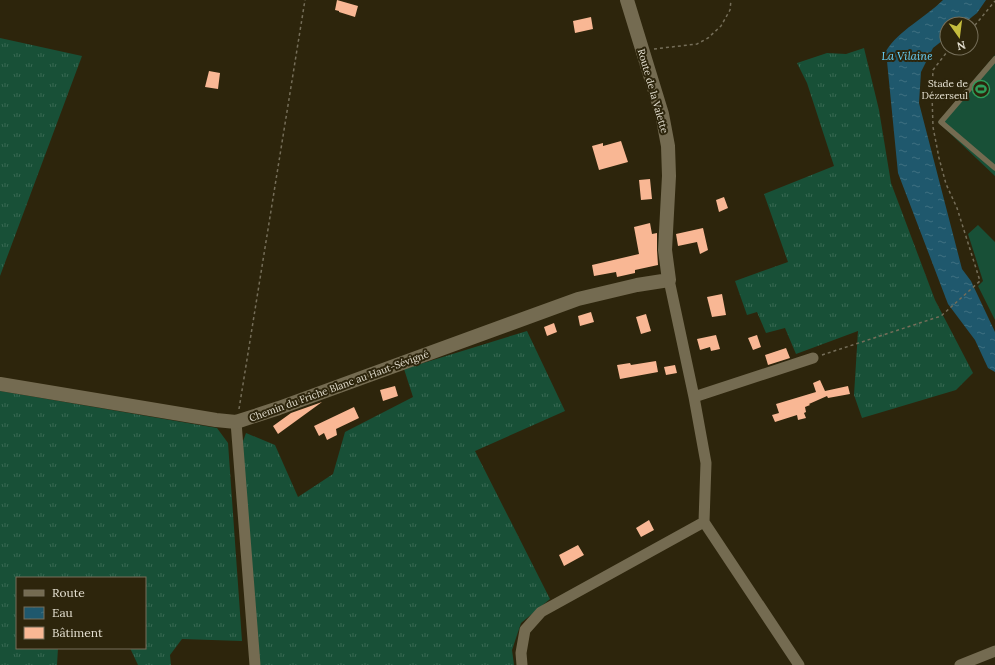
<svg xmlns="http://www.w3.org/2000/svg" width="995" height="665" viewBox="0 0 995 665" font-family="Lora,serif">
<defs>
<pattern id="grass-tufts" width="24" height="20" patternUnits="userSpaceOnUse"><rect width="24" height="20" fill="#185037"/><path d="M3 7l-1-3M5 7V3M7 7l1-3M15 17l-1-3M17 17v-4M19 17l1-3" fill="none" stroke="#396953"/></pattern>
<pattern id="water-ripples" width="26" height="14" patternUnits="userSpaceOnUse"><rect width="26" height="14" fill="#1f586d"/><path d="M2 4q2-2 4 0t4 0M15 11q2-2 4 0t4 0" fill="none" stroke="#3f7081"/></pattern>
</defs>
<rect width="100%" height="100%" fill="#2d250c"/>
<path fill="url(#grass-tufts)" d="M0 38 82 56 0 276Z
M864 48 879 110 891 183 935 300 973 373 956 390 862 418 854 395 858 331 796 354 785 328 766 333 757 312 747 315 735 281 788 262 764 194 834 166 807 83 797 63 827 53 846 54Z
M527 331 565 411 475 451 550 599 521 623 512 650 514 665H260L242 444 246 433 275 445 298 497 333 474 345 432 413 397 404 369Z
M0 391 217 428 228 443 242 641 182 639 170 655 171 665H138L130 648H145V578H17V648H58L57 665H0Z"/>
<path fill="#185037" d="M995 55V176L938 122Z
M978 225 995 242V320L978 286 983 281 968 234Z"/>
<path fill="url(#water-ripples)" d="M943 0H986L977 13 963 24H947V37L933 48 921 72 919 103 962 269 971 281 995 332V372L988 368 975 340 948 304 898 173 886 51C899 30 925 18 943 0Z"/>
<path fill="#f9b794" d="M337 0 358 6 355 17 339 12V11L335 10Z
M591 17 593 29 575 33 573 21Z
M209 71 220 73 218 89 205 87Z
M621 141 628 162 599 170 592 146 603 143V146Z
M650 179 652 199 641 200 639 180Z
M724 197 728 208 719 212 716 200Z
M650 223 652 234 657 233V250L658 265 635 270V273L617 277 616 272 594 276 592 265 639 254 634 227Z
M703 228 708 250 700 254 697 242 678 246 676 234Z
M722 294 726 315 712 317 707 297Z
M591 312 594 322 580 326 578 316Z
M646 314 651 331 641 334 636 317Z
M554 323 557 332 547 336 544 327Z
M716 335 720 349 711 351 710 347 700 350 697 339Z
M757 335 761 347 753 350 748 338Z
M786 348 790 358 768 365 765 355Z
M656 361 658 372 620 379 617 365 630 363 631 365Z
M675 365 677 373 666 375 664 367Z
M820 380 825 391 848 386 850 394 828 398 827 396 809 404 810 405 805 407 806 412 804 413 806 418 798 420 797 415 775 422 772 415 779 413 776 404 816 392 813 383Z
M395 386 398 396 383 401 380 390Z
M322 402 278 434 273 426 291 413Z
M354 407 359 418 336 429 337 435 327 440 324 433 319 436 314 426Z
M649 520 654 530 641 537 636 528Z
M578 545 584 555 564 566 559 555Z"/>
<g fill="none" stroke-linecap="round" stroke-linejoin="round">
<path stroke="#756e59" stroke-width="1.5" stroke-dasharray="3 3" stroke-linecap="butt" d="M971 30 995 1
M654 49 697 44 708 38 721 26 730 10 731 0
M822 355 941 316 980 281 957 208 946 184 939 158 933 127 932 94 933 70 950 48
M239 409 305 0"/>
<path stroke="#746b51" stroke-width="5.5" d="M995 59 941 122 995 168"/>
<path stroke="#746b51" stroke-width="11" d="M694 397 813 358
M236 422 255 665
M704 522 799 665
M522 665 521 653 525 630 541 612 704 522 706 463 694 397 669 280
M960 665 995 651"/>
<path stroke="#746b51" stroke-width="14" d="M0 384 216 420 236 422 279 408 578 299 637 285 669 280 665 250 669 176 668 146 662 114 627 0"/>
</g>
<defs>
<g id="stadium-ring" transform="scale(0.9)"><circle r="9.5" fill="#2d250c" stroke="#2e9e5b" stroke-width="1.5"/><path d="M0-5a6.5 5 0 1 0 0 10a6.5 5 0 1 0 0-10ZM-3.5-1.8h7v3.6h-7Z" fill="#2e9e5b"/></g>
</defs>
<g fill-rule="evenodd">
<use href="#stadium-ring" x="981" y="89"/>
</g>
<g text-anchor="middle" dominant-baseline="central" stroke-width="4" stroke-linejoin="round" paint-order="stroke">
<g font-size="10" fill="#e4dfd0" stroke="#2d250c" text-anchor="end">
<text x="968" y="83">Stade de<tspan x="968" dy="12">Dézerseul</tspan></text>
</g>
<g font-size="10" fill="#e4dfd0" stroke="#2d250c">
<text transform="translate(653 91) rotate(74)">Route de la Valette</text>
<text transform="translate(339 386) rotate(-20)">Chemin du Friche Blanc au Haut-Sévigné</text>
</g>
<g font-size="11" font-style="italic" fill="#6ad5fe" stroke="#2d250c">
<text x="907" y="56">La Vilaine</text>
</g>
</g>
<rect x="16" y="577" width="130" height="72" fill="#2d250c" stroke="#766f5a"/>
<rect x="24" y="590" width="20" height="6" fill="#746b51" stroke="#766f5a"/>
<text x="52" y="597" font-size="12" fill="#e4dfd0">Route</text>
<rect x="24" y="607" width="20" height="12" fill="url(#water-ripples)" stroke="#766f5a"/>
<text x="52" y="617" font-size="12" fill="#e4dfd0">Eau</text>
<rect x="24" y="627" width="20" height="12" fill="#f9b794" stroke="#766f5a"/>
<text x="52" y="637" font-size="12" fill="#e4dfd0">Bâtiment</text>
<g transform="translate(959 36) rotate(166)"><circle r="19" fill="#2d250c" stroke="#766f5a"/>
<path d="M0-3L7 15L0 10L-7 15Z" fill="#c5bc3d"/>
<text y="-6" font-size="11" font-weight="bold" text-anchor="middle" fill="#e4dfd0">N</text>
</g>
</svg>
